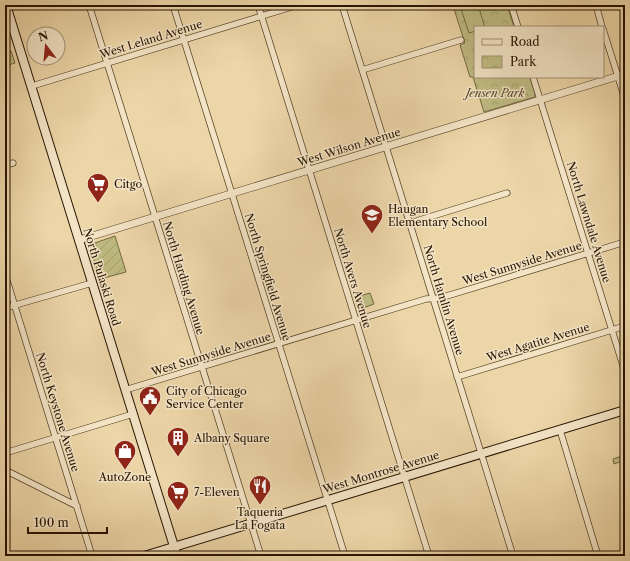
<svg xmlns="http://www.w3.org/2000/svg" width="630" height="561" viewBox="0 0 630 561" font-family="'Libre Caslon Text',serif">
<defs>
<pattern id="grass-dots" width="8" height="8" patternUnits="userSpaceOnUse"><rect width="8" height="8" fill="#bfbb82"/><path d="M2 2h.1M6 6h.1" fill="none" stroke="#a4a06e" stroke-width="1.8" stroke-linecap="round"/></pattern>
<pattern id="park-crowns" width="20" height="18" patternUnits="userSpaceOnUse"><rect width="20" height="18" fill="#bfbb82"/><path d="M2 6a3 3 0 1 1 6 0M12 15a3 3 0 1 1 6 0" fill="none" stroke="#a4a06e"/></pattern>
<pattern id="garden-furrows" width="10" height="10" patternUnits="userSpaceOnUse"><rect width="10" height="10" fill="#bfbb82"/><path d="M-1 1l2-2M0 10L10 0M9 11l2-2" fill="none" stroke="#a4a06e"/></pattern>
</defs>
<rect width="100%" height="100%" fill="#ecd5a7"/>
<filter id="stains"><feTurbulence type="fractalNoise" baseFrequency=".005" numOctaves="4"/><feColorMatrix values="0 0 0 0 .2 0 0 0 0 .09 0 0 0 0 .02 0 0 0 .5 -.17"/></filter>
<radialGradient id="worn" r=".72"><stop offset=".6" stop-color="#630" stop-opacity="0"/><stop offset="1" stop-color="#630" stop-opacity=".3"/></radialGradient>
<path fill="url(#grass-dots)" stroke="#736842" d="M625 455V460L614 464 613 459Z"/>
<path fill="url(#park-crowns)" stroke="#736842" d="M457 5H507L514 27H475V77H530L535 93V97L484 112 473 77H470L460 45 465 43 453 6Z
M11 51 15 63 5 66V52Z
M370 293 374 304 363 308 359 296Z"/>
<path fill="url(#garden-furrows)" stroke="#736842" d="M115 236 126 272 100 279 89 245Z"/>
<path fill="#bfbb82" stroke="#736842" d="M473 5H478L485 27H475V31L469 33 461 9Z"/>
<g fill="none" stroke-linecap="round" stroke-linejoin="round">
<g stroke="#58442a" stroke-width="7">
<path id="minor" d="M89 5 261 556
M173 5 345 556
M258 5 429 556
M342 5 513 556
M511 5 518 27
M596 5 602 27
M603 29 625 99
M362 70 461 40
M533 77 625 372
M32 86 298 5
M5 165 13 163
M410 223 507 193
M5 274 92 556
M5 308 92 283
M457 377 625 326
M125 390 426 299 440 298 625 242
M560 430 598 556
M5 453 133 414
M5 470 77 506"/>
</g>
<g stroke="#58442a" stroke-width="8">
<path id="tertiary" d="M79 240 625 74"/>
</g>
<g stroke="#271401" stroke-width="10">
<path id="secondary" d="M6 5 177 556
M144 556 625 410"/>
</g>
<use href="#minor" stroke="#f3e4c6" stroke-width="5.5"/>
<use href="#tertiary" stroke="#f3e4c6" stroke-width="7"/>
<use href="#secondary" stroke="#f3e4c6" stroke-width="8"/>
</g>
<defs>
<g id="supermarket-pin" transform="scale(1.15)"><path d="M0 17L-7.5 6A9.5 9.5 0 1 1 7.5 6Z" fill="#8f2418" stroke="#f3e4c6"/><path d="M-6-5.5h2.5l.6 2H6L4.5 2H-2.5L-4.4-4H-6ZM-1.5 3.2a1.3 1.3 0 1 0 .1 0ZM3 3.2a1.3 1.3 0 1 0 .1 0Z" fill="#fff"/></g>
<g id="school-pin" transform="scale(1.15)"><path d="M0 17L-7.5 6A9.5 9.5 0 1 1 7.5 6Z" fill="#8f2418" stroke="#f3e4c6"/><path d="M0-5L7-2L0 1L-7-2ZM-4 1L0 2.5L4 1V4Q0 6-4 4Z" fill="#fff"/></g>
<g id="civic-pin" transform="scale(1.15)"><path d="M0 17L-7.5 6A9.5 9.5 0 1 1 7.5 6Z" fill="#8f2418" stroke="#f3e4c6"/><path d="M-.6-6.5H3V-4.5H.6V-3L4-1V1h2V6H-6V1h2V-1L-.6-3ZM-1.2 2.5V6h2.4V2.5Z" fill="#fff"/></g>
<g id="building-pin" transform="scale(1.15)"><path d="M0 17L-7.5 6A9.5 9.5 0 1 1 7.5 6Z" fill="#8f2418" stroke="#f3e4c6"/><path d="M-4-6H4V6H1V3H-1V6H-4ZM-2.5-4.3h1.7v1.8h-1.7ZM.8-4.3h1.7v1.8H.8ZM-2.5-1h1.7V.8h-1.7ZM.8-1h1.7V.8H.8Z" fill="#fff"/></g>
<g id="shop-pin" transform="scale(1.15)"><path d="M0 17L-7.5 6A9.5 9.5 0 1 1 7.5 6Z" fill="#8f2418" stroke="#f3e4c6"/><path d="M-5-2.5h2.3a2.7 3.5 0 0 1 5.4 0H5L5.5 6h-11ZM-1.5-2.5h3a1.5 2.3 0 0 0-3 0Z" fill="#fff"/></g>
<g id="restaurant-pin" transform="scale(1.15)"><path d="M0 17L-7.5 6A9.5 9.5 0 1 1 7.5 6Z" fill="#8f2418" stroke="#f3e4c6"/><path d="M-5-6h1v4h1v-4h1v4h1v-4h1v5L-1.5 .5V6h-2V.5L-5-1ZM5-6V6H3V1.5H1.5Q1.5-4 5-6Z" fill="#fff"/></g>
</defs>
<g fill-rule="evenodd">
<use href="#supermarket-pin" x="98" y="184"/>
<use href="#school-pin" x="372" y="215"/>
<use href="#civic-pin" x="150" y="397"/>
<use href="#building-pin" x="178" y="438"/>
<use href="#shop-pin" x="125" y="451"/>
<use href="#restaurant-pin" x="260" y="486"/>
<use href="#supermarket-pin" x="178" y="492"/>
</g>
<g text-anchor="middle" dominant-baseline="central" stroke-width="3" stroke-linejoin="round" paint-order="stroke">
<g font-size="11" fill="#271401" stroke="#f3e4c6">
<text transform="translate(151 39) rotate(-17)">West Leland Avenue</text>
<text transform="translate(349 147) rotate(-17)">West Wilson Avenue</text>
<text transform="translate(589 222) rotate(73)">North Lawndale Avenue</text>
<text transform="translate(522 263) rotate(-17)">West Sunnyside Avenue</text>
<text transform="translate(102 277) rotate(73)">North Pulaski Road</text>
<text transform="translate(268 277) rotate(73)">North Springfield Avenue</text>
<text transform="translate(184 278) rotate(73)">North Harding Avenue</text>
<text transform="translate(353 278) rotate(73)">North Avers Avenue</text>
<text transform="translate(444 300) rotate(73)">North Hamlin Avenue</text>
<text transform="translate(538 342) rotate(-17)">West Agatite Avenue</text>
<text transform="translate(211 354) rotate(-17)">West Sunnyside Avenue</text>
<text transform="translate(58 412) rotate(73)">North Keystone Avenue</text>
<text transform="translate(381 472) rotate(-17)">West Montrose Avenue</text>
</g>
<g font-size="11" font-style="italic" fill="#554628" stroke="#f3e4c6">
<text x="495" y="93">Jensen Park</text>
</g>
<g font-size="11" fill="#271401" stroke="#f3e4c6" text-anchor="start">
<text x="114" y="184">Citgo</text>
<text x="388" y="209">Haugan<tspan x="388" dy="13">Elementary School</tspan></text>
<text x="166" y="391">City of Chicago<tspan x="166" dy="13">Service Center</tspan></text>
<text x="194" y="438">Albany Square</text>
<text x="125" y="477" text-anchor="middle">AutoZone</text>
<text x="194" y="492">7-Eleven</text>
<text x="260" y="512" text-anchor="middle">Taqueria<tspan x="260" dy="13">La Fogata</tspan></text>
</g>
</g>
<rect width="630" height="561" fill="none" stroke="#ecd5a7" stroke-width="20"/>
<rect x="6" y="6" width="618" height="549" fill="none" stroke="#271401" stroke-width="2"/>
<rect x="10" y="10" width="610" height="541" fill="none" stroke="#271401"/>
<rect x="474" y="26" width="130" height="52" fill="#f3e4c6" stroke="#a19177"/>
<rect x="482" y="39" width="20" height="6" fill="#f3e4c6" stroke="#a19177"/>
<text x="510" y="46" font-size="12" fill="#271401">Road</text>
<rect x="482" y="56" width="20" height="12" fill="url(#park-crowns)" stroke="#a19177"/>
<text x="510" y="66" font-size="12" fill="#271401">Park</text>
<g transform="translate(46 46) rotate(344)"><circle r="19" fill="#f3e4c6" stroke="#a19177"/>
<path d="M0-3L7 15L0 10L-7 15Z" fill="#8f2418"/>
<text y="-6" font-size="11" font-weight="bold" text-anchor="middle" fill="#271401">N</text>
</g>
<path d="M28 527v6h79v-6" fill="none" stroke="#271401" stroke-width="2"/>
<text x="34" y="527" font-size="12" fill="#271401" stroke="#f3e4c6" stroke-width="3" paint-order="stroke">100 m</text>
<rect width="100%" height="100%" filter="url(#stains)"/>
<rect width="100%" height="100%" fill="url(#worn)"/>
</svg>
